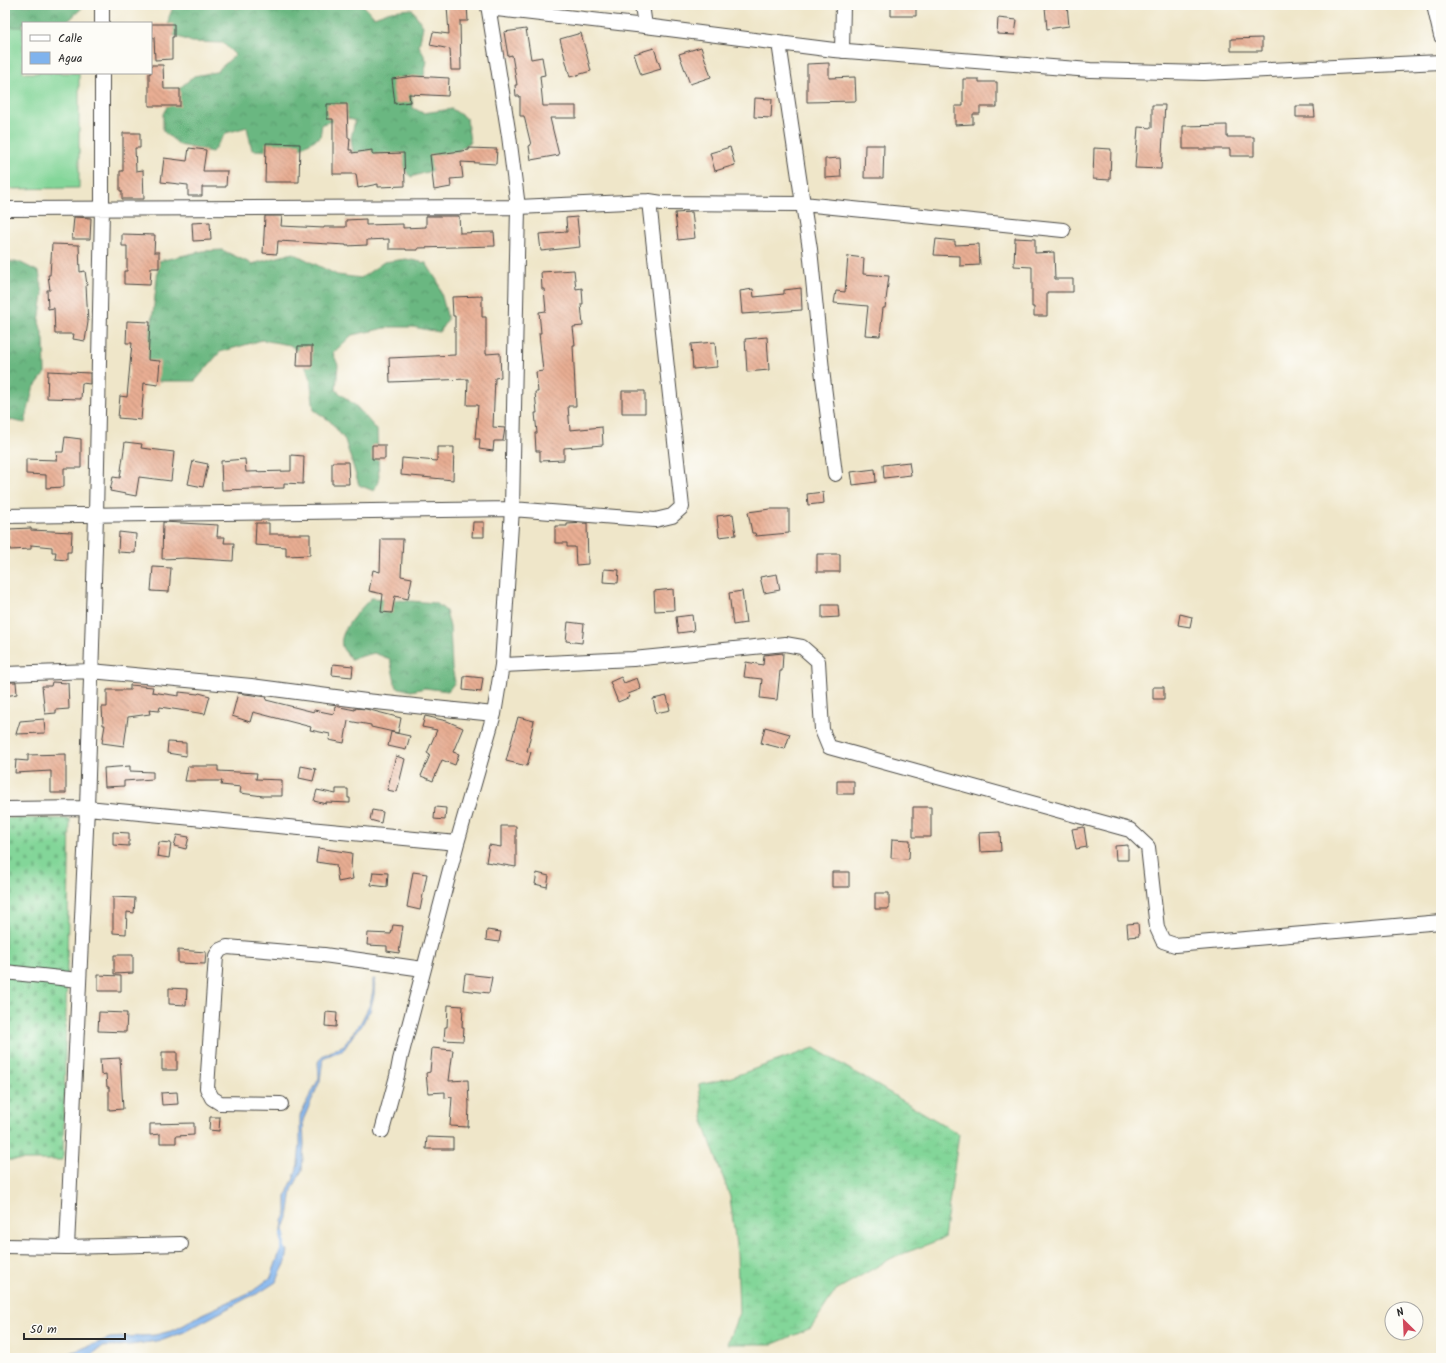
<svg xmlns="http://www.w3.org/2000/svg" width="1446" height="1363" viewBox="0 0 1446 1363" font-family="Kalam,sans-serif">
<defs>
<pattern id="forest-crowns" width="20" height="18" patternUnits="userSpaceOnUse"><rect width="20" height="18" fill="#6ab781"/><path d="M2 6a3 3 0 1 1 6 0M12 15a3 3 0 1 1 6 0" fill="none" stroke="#57956a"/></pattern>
<pattern id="wetland-marsh" width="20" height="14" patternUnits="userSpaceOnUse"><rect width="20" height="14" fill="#83d699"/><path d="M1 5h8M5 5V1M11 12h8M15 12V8" fill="none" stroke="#71b884"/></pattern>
<pattern id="cemetery-stones" width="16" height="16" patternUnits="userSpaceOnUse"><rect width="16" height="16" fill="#83d699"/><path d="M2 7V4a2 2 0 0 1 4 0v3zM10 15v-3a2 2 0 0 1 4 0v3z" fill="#71b884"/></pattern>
<pattern id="building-back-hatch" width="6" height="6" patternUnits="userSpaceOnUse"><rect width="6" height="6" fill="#e8ad93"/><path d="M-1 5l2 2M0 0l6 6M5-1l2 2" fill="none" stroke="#bc8d78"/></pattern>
</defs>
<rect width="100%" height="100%" fill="#fdfcf7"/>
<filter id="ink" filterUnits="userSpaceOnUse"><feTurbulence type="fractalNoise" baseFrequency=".025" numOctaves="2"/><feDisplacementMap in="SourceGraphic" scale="8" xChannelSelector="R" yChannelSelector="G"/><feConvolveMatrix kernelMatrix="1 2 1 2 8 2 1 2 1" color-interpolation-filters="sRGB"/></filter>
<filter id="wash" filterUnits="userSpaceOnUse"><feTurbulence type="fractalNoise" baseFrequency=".012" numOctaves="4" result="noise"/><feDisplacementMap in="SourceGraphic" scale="16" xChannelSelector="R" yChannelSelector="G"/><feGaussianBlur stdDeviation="0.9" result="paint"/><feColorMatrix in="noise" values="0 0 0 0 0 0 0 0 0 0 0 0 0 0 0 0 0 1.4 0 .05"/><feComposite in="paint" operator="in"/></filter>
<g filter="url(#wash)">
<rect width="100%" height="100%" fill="#efe6c9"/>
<path fill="url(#forest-crowns)" stroke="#4a7156" d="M5 5H85L66 23H23V34L5 32Z
M174 5H230L237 9 244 5H363L374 17 391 11 412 9 423 26 419 46 427 61 423 80 411 94 413 108 423 113 452 109 467 119 470 142 434 170 411 177 400 164 355 167 351 138 355 121 345 117 322 124 320 137 297 150 274 151 252 150 247 127 226 133 212 152 180 145 163 131V114L175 92 194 76 216 72 235 55 223 43 192 42 168 33 169 17Z
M222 250 252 264 293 253 337 275 361 278 384 262 406 259 426 263 438 282 448 319 439 332 413 327H390L352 335 333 353 338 365 336 390 357 407 377 430 379 479 374 491 359 485 345 440 330 421 314 410 310 377 301 354 290 345 262 340 220 352 195 381H154L142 361 152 322 159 261 203 251Z
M5 262H19L39 272 43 294 39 322 44 340 45 373 33 389 25 423 5 419Z
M371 598 436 603 446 611 450 627 452 668 455 682 448 691 425 688 411 691 396 687 390 659 374 653 351 659C349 656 345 652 343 649 335 633 361 609 371 598Z"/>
<path fill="url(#wetland-marsh)" stroke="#578062" d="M814 1048 959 1134 944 1238 892 1258 836 1290 811 1328 773 1344H727L739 1313 737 1254 730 1197 704 1124 699 1085 729 1078Z"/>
<path fill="url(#cemetery-stones)" stroke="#578062" d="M5 818 70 819 63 1160H5Z"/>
<path fill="#83d699" stroke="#578062" d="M5 27H23V73H79V188L5 189Z"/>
<path fill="#80b3ed" stroke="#566f8c" d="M373 979H375L374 995 370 1011 367 1015 361 1027 356 1031 344 1049 323 1058 320 1081 303 1120 304 1145 302 1170 292 1190 288 1218 284 1228 285 1238 281 1239 283 1221 286 1215V1197L289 1188 294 1178 298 1164 300 1144V1116L319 1078 318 1062 322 1056 344 1045 361 1022 370 1004 373 990Z
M281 1249 288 1250 286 1262 276 1282 259 1293 247 1298 184 1332 163 1340 131 1345 102 1347 91 1355 81 1358H62L65 1355 110 1338 155 1335 171 1331 184 1325 202 1314 253 1291 271 1277Z"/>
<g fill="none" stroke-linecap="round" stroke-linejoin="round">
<path stroke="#80b3ed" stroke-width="4" d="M283 1234V1255"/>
</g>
<g id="blocks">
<path fill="url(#building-back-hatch)" d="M467 5 468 21H460L461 70H451L450 49 430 45 433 32 449 34 447 6Z
M891 5H916V16H891Z
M1067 5 1069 26 1047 29 1045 7Z
M998 18 1017 20 1015 35 997 34Z
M151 24H174V37H172V59L155 60 154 37 151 38Z
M526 29 531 59 542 57 545 75 540 76 543 106H576V118H550L559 155 531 160 529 146 531 145 524 116H520V96H516L515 85H517L512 55 508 56 504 32Z
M581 33 591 71 570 77 560 39Z
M1262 38V51H1231V39Z
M701 47 711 77 690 84 679 54Z
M654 48 661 69 641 75 634 54Z
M829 63V78L855 77 856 101 807 102V64Z
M151 65H163L164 89H180V106H149V73H151Z
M413 76 449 78 448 96 409 94 410 102 395 104 392 79Z
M963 79H979V82H997V107H980V114H973V124L955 125V106H963Z
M755 98 772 99 771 118 754 117Z
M327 104H347L348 138H350L349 150H352V153L372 150V154L404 153 405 186 378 187V184L358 188 356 174H333V119H327Z
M1152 105H1165L1161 169 1135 168 1138 127 1152 128Z
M1296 106H1314L1315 117H1296Z
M1227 125V137H1254V156H1230V149H1183V126Z
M123 133H140V148H135L136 171 143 170 144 199H122V191H120V171H123Z
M266 143 300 144 299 182H265Z
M865 145H884L883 178H864Z
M730 147 735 165 715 171 710 153Z
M189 148 206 150 203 171H227L226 187H202V196H188V185L161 182 164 158 187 161Z
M469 148 497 149 496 164 461 162 463 178 450 179 451 187 434 190 430 155 469 150Z
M1094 148 1111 149 1110 180 1093 179Z
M840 158 841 177 825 178V159Z
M692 212 695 238 678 240 675 213Z
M265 216H282L281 226 324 228V227H346V220L366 219V225L403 224V228L426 227V216H459L460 233 494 232 495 246 418 248V250H406V249H389V239L367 240V245L346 246V245L278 241 277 254 263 253Z
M74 217 91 218 90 239H72Z
M577 217 580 247 541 251 539 234 567 232 566 218Z
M210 222 211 240 193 241 192 223Z
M122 234 155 235 154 252H159V268H151L150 285 124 284V271H127V246H122Z
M1015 238 1035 239V253L1054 252 1055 279H1073V292H1047V316H1034V307H1032V267L1014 266Z
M936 239 955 241V245L979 244 980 265 960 266V256L934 255Z
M52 244 79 245 80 272 85 271 87 285H86L88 322 85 341 73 339 74 334H55L54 308 48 309 47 290H50L48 275H50Z
M848 256 864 258 863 274 889 276 885 308H883L880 336 865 335 868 306 834 303 836 291 845 292Z
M574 270 576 289 582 288 583 304H581L583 326 573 327 575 345H573L574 366 576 406H568L570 430 602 427 603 445 564 448V460L540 461V451H536L535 433H537L535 413H537L535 392H538L536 372 543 371 539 333H541L539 312 546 311 544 289H542L541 272Z
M801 288 802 310 742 314 740 291 753 289 754 297 784 294V290Z
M482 296V317H486V354L500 353 501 377 495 378 493 427 505 428 503 441H494L493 451 479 449 480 439H475L478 405H467L468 379 390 382 389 358 455 355V316H453L452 297Z
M127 321 150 322 148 360 160 361 158 385 144 383 141 420 118 418 120 396 127 397 132 343H126Z
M767 337 769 370 747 372 745 339Z
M715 342 717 367 693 369 691 344Z
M298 346H312V366H297Z
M48 371 90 373V384L82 383 81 399 47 398Z
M622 391H645V413H622Z
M65 437 81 439V468H64V487L46 488V475L26 474V459L57 460 56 452H63Z
M125 442 142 444 141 448 174 452 171 481 139 477 136 496 110 491 113 477 120 478Z
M372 445H385V459H372Z
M437 447H454L453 480 401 475 402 458 437 461Z
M291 455 304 456 303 484 284 483V488L222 490 221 461 245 459 246 472 291 471Z
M193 461 208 464 203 487 188 484Z
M332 462H348L349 484H332Z
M909 462 911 475 884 478 883 465Z
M875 469 876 482 853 485 851 472Z
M823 492 824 503 808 505 807 494Z
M770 509H789V533L756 536 755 533H752L748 512Z
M733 514 736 535 719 537 717 516Z
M163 522 218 525 217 537H225L224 543H234L233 561 186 558 162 559Z
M473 522H484V537H472Z
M256 523H269V534H310V555L286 556V547L255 545Z
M587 523 588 564 576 565 575 547H567V543H555V526H567V524Z
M31 528V530L72 532 71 552H67V560L55 559 56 552H52V547L31 545V549L10 550 9 529Z
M119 532 136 534 135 553 118 552Z
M381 539H403L401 576 412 578 408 599 395 596 392 613 381 612 383 594 369 591 373 570 380 572Z
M817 554H840V572H817Z
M153 567 171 568 169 592 151 591Z
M604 569 619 570 618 583 603 582Z
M777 574 780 590 764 593 760 577Z
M673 589 674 610 655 611 654 591Z
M742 591 746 623 733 625 729 593Z
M822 605H838L839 617 822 618Z
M1180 614 1192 617 1190 627 1178 625Z
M692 615 694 631 678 633 676 617Z
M568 622 584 624 582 643 566 641Z
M783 653 782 671H780L777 700 760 698 762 679 744 677 746 662 763 665 764 655Z
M333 664 353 666 352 677 332 675Z
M464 676 483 678 481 692 463 690Z
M621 677 624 683 637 678 641 689 628 694 630 697 618 702 610 682Z
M5 682H16L17 694 5 696Z
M52 682 68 683 69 709 56 710V713L45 714 42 686H51Z
M130 685 153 687 152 692 179 696V692L198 694 199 693 210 696 205 714 160 707 159 711 149 710 150 714 128 717 124 746 102 743 105 725H103L102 707H107V690H130Z
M1153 687H1164V699H1153Z
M238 693 267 697 266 700 314 712V710L334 714 335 706 355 710V708L366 709 401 718 398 733 371 727V725L348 721 344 743 329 740 330 734 310 730 311 727 253 712 250 722 232 716Z
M667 696 670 710 656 713 653 699Z
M425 716 447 721 463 728 453 752 459 754 455 765 442 760 433 781 421 776 430 755 427 753 437 730 422 727Z
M518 717 534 721 527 751 531 752 527 766 506 761Z
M44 719 45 733 16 734 20 721Z
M765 727 790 734 785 749 761 743Z
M391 732 410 736 406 750 388 746Z
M168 742 186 743V756L167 753Z
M66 754V793H51V771L15 773 16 760 28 761V755Z
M396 756 405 759 397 792 387 790Z
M130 766V771L153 772V779L124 781V786L105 787 104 768Z
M188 766H218V771L257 773 256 779 282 780V796H263L240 793 241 787 221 785 222 781H185Z
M301 766 316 769 313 781 299 778Z
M837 781H854V794H837Z
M336 789H348V798H350V803L326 802V804L314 801 317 790 336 794Z
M435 807 446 808 445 820 434 819Z
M913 807H931V837H913Z
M372 810 383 812 381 823 370 820Z
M501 826H516V867L486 862 489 845 501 847Z
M1084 827 1087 847 1076 849 1072 829Z
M113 832 129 833V846L113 845Z
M1000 832 1001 851 980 852 979 833Z
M177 835 189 837 186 849 174 846Z
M892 839 910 840 909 859 891 858Z
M159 842 171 843 169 858 157 856Z
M1128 845V860H1116L1115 846Z
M318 848 352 853 351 867 353 879 338 882 336 865 316 862Z
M373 872 388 873 387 887 371 885Z
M413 872 427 874 420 910 407 907Z
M832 872H849V887H832Z
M537 873 549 876 547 887 535 884Z
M875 893H889V909H875Z
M113 897 135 898 134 913 127 912 126 934 113 933Z
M1138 923 1139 936 1128 937 1127 924Z
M393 925 403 926 399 953 387 951V946L367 945 368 933 391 934Z
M487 930 501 932 499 942 486 940Z
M178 950 206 952 205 964 178 963Z
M114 955H133V973L114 974Z
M465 974 492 977 489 993 463 990Z
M98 975 121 976V991H98Z
M169 988 187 989 186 1005 169 1004Z
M448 1005 463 1006 462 1028H464L463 1041 444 1040 445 1027H447Z
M99 1012 127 1013 126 1032 98 1031Z
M326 1012 337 1013 336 1027 325 1026Z
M432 1048 453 1050 449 1081 468 1080 469 1106 468 1127 450 1126 452 1097 445 1098V1092L428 1093 426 1073 430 1072Z
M162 1052H177V1070H162Z
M120 1058 123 1109 109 1110V1087H107L106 1074 101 1075 100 1059Z
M177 1092 178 1104 162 1105 161 1093Z
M210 1117H220L219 1131 209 1130Z
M194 1123V1135L176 1136V1143H160V1134L150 1135V1124Z
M427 1137 453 1138V1149H426Z"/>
</g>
</g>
<g filter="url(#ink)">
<use href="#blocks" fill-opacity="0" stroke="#484743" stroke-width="1"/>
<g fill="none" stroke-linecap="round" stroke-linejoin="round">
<g stroke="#484743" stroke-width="16">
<path id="minor" d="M642 5 645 26
M1434 5 1441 36
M488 8 645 26 834 50 1090 70 1204 73 1441 62
M102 23V5
M842 51 843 5
M5 209 518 207 649 201 662 203 803 204 779 43
M835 474 822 370 810 249 803 204 1063 230
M5 516 512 509 655 520 672 516 682 507 649 201
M502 665 633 659 785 644 802 647 818 661 822 730 829 747 1130 830 1148 847 1157 928 1163 941 1175 945 1441 922
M5 674 91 671 251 686 366 701 494 714
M5 809 87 808 457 843
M5 972 79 980
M281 1104 220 1103 212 1098 207 1088 216 956 220 950 227 947 324 955 423 969
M382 1131 397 1076 400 1060 457 843 494 714 502 665 512 509 518 207 509 136 488 5
M5 1246 67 1247 181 1244
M67 1247 87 808 96 515 102 208V73"/>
</g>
<use href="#minor" stroke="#fff" stroke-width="14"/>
</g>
</g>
<rect width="1446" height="1363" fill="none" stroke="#fdfcf7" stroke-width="20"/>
<rect x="22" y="22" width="130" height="52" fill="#fdfcf7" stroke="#a9a8a5"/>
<rect x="30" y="35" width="20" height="6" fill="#ffffff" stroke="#a9a8a5"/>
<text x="58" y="42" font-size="12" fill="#2b2b2b">Calle</text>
<rect x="30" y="52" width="20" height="12" fill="#80b3ed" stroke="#a9a8a5"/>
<text x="58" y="62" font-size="12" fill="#2b2b2b">Agua</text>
<g transform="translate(1404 1321) rotate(336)"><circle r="19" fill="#fdfcf7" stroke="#a9a8a5"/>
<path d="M0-3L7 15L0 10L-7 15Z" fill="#d1495b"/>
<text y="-6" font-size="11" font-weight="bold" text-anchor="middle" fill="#2b2b2b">N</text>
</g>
<path d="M24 1333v6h101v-6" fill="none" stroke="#2b2b2b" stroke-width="2"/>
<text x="30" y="1333" font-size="12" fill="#2b2b2b" stroke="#fdfcf7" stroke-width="3" paint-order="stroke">50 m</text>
</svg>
